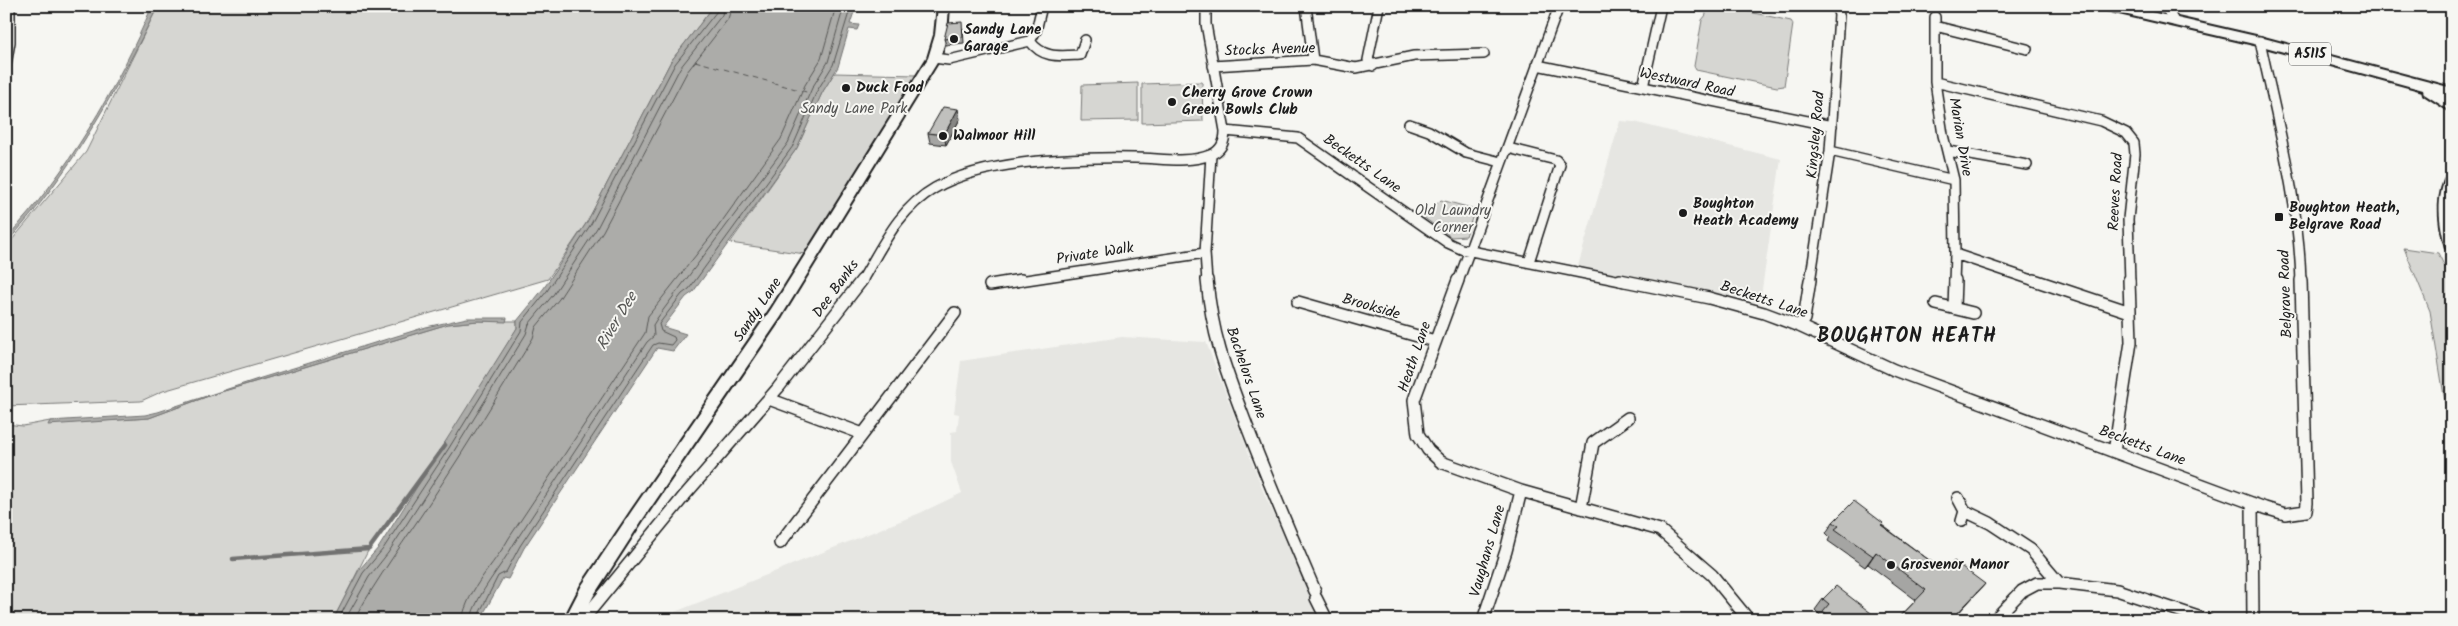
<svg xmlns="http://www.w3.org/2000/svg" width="2458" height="626" viewBox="0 0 2458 626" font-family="Kalam,sans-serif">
<rect width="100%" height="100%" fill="#f6f6f2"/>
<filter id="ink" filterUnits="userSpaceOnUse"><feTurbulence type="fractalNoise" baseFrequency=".02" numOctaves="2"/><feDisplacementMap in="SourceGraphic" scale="10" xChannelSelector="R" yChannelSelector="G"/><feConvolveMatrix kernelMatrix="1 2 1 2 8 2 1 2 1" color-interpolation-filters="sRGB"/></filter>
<g filter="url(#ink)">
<path fill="#e6e6e2" d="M1620 121 1634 122 1781 159 1760 303 1578 266Z
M1122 337 1206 342 1266 498 1327 620H675V612L920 513 962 493 951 462V432L957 431 959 414 954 413 961 361Z"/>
<path fill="#d6d6d2" stroke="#797977" d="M158 6H714L671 61 587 222 548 279 163 391 141 401 6 406V247L86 152Z
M1705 6H1721L1791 21 1793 24 1784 86 1777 87 1696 70 1694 66 1702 20 1706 15Z
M834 73 916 75 805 254 730 243 797 148 822 93Z
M1202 82 1203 121 1142 123V84Z
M1138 83V120L1081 121 1082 85Z
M1441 200 1475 209 1466 236 1451 237 1423 217Z
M2404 248 2438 253 2452 281V444L2430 311Z
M478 321H517V328L445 445 369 549 333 620H6V424L23 426 50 421 85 422 149 418 214 394 448 324Z"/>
<path fill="#acaca9" stroke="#727271" d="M152 6H158C116 90 71 174 6 243V238C65 177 119 85 152 6Z
M714 6H856L850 24 859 25 857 30 849 29 838 67 822 93 797 148 693 292 686 297 663 327 686 334 673 351 657 348 524 548 508 579 503 578 480 620H333L359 570 379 547 505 347 517 328V321L544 288 587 222 671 61Z
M467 318H507L506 322 478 321 448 324 214 394 149 418 48 425 50 421 145 415 158 412 261 378 426 327Z"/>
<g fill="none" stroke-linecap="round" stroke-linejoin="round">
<path stroke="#565654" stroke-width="1" d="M338 620 363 573 383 549 449 448 521 331 522 322 547 291 591 224 675 64 717 11 718 6
M345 620 369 577 388 553 454 451 526 334 529 324 553 295 597 228 680 68 722 15 724 6
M354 620C377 578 406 539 432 499 467 446 500 392 533 338L536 327 559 299 603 231 687 72 728 19 732 6
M462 620C468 588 494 565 509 538L645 333 648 316 715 231 781 139 805 85 821 59 836 6
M470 620C479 590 500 569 515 542L647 342 654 336 653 325 658 317 788 143 812 88 828 62 844 6
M476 620 498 576 506 572 520 546 653 345 658 343 671 345 675 340 674 337 661 331 659 324 682 294 689 289 793 146 817 91 833 65 851 6"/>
<path stroke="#727271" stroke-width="4.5" d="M233 559 369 549 445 445"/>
<path stroke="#565654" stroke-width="1" stroke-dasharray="5.5 4.5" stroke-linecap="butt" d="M695 61 810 93"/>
<g stroke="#1c1c1c" stroke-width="12">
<path id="minor-far1" d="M1306 6 1313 60
M2165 6 2174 21
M1935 17V82L1943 135 1954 180 1955 254 2038 282
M1935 26 2027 49
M1030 41 1036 31 1042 6
M2260 41C2277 121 2299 200 2301 282
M934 58 949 60 1030 41C1043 59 1060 56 1080 55L1085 40
M6 65 10 42V6
M1537 65 1832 126
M1213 66 1313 60 1356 68 1414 56 1484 54
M1373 66 1368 60 1379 6
M1935 82 2101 121 2126 133 2134 143 2135 154 2128 219 2130 282
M1643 87 1661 6
M1409 124 1429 131 1466 153 1501 162
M1225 131 1298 138 1448 243 1461 249 1626 282
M1508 148 1556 160 1560 165 1529 262
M1830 151 1954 180
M1948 151 2027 165
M861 282C882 247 898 209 935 188 985 159 1078 157 1135 158 1160 158 1187 164 1210 155 1221 151 1225 142 1225 131L1206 24V6
M1013 282 1205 253
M1207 282 1205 253 1211 155
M1458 282 1559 6
M1810 282 1830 151 1839 15 1837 8 1833 6
M1954 282 1955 254"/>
</g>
<g stroke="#1c1c1c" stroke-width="14">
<path id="minor" d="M1207 280C1212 338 1228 376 1248 429 1269 484 1292 537 1315 591
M1458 280 1414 400 1418 434 1428 450 1441 462 1521 491 1660 530 1712 575 1749 620
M1620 280 1709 298 1764 313 1799 326 1894 370 2265 508 2285 514 2306 511 2307 503 2301 280
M2034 280 2130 312
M990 285 1021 280
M1298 302 1435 341
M1936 304 1973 313
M1954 308 1955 280
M1799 326 1804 319 1810 280
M769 399 863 434 780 543
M863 434 955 313
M2114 452 2131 342 2129 280
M1958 498 1965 511 1990 523 2031 550 2059 583
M2252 503 2253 620
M1581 508 1593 443 1628 418
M1962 521 1965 511
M1316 598 1327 620
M578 620 586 616 685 495 778 388 862 280
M1483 620 1506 551 1521 491
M1994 620 2022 591 2037 583H2059L2117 590 2207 620"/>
</g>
<g stroke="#1c1c1c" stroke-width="4">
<path id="tertiary" d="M2452 173V252L2446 248C2439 224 2435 197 2448 174Z"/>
</g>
<g stroke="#1c1c1c" stroke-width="4">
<path id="secondary" d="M938 6H949L947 35 940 58 781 317 643 519 594 595 581 620H564L582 585 633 509 771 309 928 58 935 35Z"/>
</g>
<g stroke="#1c1c1c" stroke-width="4">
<path id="trunk" d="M2100 6H2125L2260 37 2452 88V97L2445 96 2452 100V112L2424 94 2423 90 2258 45 2106 10Z"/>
</g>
<use href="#minor-far1" stroke="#f6f6f2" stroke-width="9"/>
<use href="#minor" stroke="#f6f6f2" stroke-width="11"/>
<use href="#tertiary" fill="#f6f6f2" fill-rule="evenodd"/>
<use href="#secondary" fill="#f6f6f2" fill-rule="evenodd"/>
<use href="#trunk" fill="#f6f6f2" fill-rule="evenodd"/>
</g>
<path fill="#a5a5a3" stroke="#1c1c1c" d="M963 28 964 43 946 45 944 39Z
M960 119 946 145 930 143 928 133Z
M1833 522 1882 525 1944 571 1985 584 1952 620H1897L1916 600 1868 564 1865 567 1828 541 1830 537 1826 533Z
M1823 599 1880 620H1817L1820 615 1815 610Z"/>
<path fill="#868684" stroke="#1c1c1c" d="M958 109 960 119 946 145 944 135Z
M1876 552 1868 564 1865 567 1873 556Z
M1985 584 1952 620H1951Z"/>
<path fill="#c0c0bd" stroke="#1c1c1c" d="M962 22 963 37 944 39 948 23Z
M943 107 958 109 944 135 928 133Z
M1854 501 1883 523 1881 525 1944 571 1954 561 1985 584 1951 620H1897L1926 590 1876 552 1873 556 1835 529 1839 526 1833 522Z
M1836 586 1880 620H1834L1823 611 1829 604 1823 599Z"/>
</g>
<g fill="#1c1c1c" stroke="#f6f6f2" stroke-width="2">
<circle cx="954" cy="39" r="5"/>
<circle cx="846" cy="88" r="5"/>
<circle cx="1172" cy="102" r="5"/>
<circle cx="943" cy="136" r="5"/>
<circle cx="1683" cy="213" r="5"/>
<rect x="2274" y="212" width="10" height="10" rx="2.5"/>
<circle cx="1891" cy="565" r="5"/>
</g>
<g text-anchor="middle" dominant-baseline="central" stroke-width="4" stroke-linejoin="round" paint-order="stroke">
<rect fill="#f6f6f2" stroke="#5d5d5c" stroke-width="1" x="2289" y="42.5" width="42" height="23" rx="4"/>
<g font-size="14" font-weight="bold" fill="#1c1c1c">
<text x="2310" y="54">A5115</text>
</g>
<g font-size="15" font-weight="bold" fill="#1c1c1c" stroke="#f6f6f2" text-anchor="start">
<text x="964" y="30">Sandy Lane<tspan x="964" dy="17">Garage</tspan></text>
<text x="856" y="88">Duck Food</text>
<text x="1182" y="93">Cherry Grove Crown<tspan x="1182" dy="17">Green Bowls Club</tspan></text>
<text x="953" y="136">Walmoor Hill</text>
<text x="1693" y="204">Boughton<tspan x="1693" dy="17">Heath Academy</tspan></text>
<text x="2289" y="208">Boughton Heath,<tspan x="2289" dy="17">Belgrave Road</tspan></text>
<text x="1901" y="565">Grosvenor Manor</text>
</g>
<g font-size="15" fill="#1c1c1c" stroke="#f6f6f2">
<text transform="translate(1270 50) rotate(-2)">Stocks Avenue</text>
<text transform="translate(1687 83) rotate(12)">Westward Road</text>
<text transform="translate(1816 135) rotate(-85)">Kingsley Road</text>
<text transform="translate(1960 137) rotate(80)">Marian Drive</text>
<text transform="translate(1362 164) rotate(35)">Becketts Lane</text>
<text transform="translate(2116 192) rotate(-87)">Reeves Road</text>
<text transform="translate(1095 254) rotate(-9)">Private Walk</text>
<text transform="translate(836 289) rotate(-54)">Dee Banks</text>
<text transform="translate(2286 294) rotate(-92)">Belgrave Road</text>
<text transform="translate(1764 300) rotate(18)">Becketts Lane</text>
<text transform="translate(1371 307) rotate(16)">Brookside</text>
<text transform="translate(758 310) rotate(-56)">Sandy Lane</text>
<text transform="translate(1415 357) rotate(-71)">Heath Lane</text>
<text transform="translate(1246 373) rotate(71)">Bachelors Lane</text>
<text transform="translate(2142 446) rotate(20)">Becketts Lane</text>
<text transform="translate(1488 551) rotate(-74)">Vaughans Lane</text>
</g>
<g font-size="15" fill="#545453" stroke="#f6f6f2">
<text x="854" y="109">Sandy Lane Park</text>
<text x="1453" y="211">Old Laundry<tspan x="1453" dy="17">Corner</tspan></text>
</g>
<g font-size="16" font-style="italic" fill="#565654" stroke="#f6f6f2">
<text transform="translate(617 321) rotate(-59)">River Dee</text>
</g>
<g font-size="20" font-weight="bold" letter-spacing="1" fill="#1c1c1c" stroke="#f6f6f2">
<text x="1907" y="337">BOUGHTON HEATH</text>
</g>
</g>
<rect width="2458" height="626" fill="none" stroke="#f6f6f2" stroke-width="25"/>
<rect x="12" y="12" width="2433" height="601" fill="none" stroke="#1c1c1c" stroke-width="2" filter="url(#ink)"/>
</svg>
